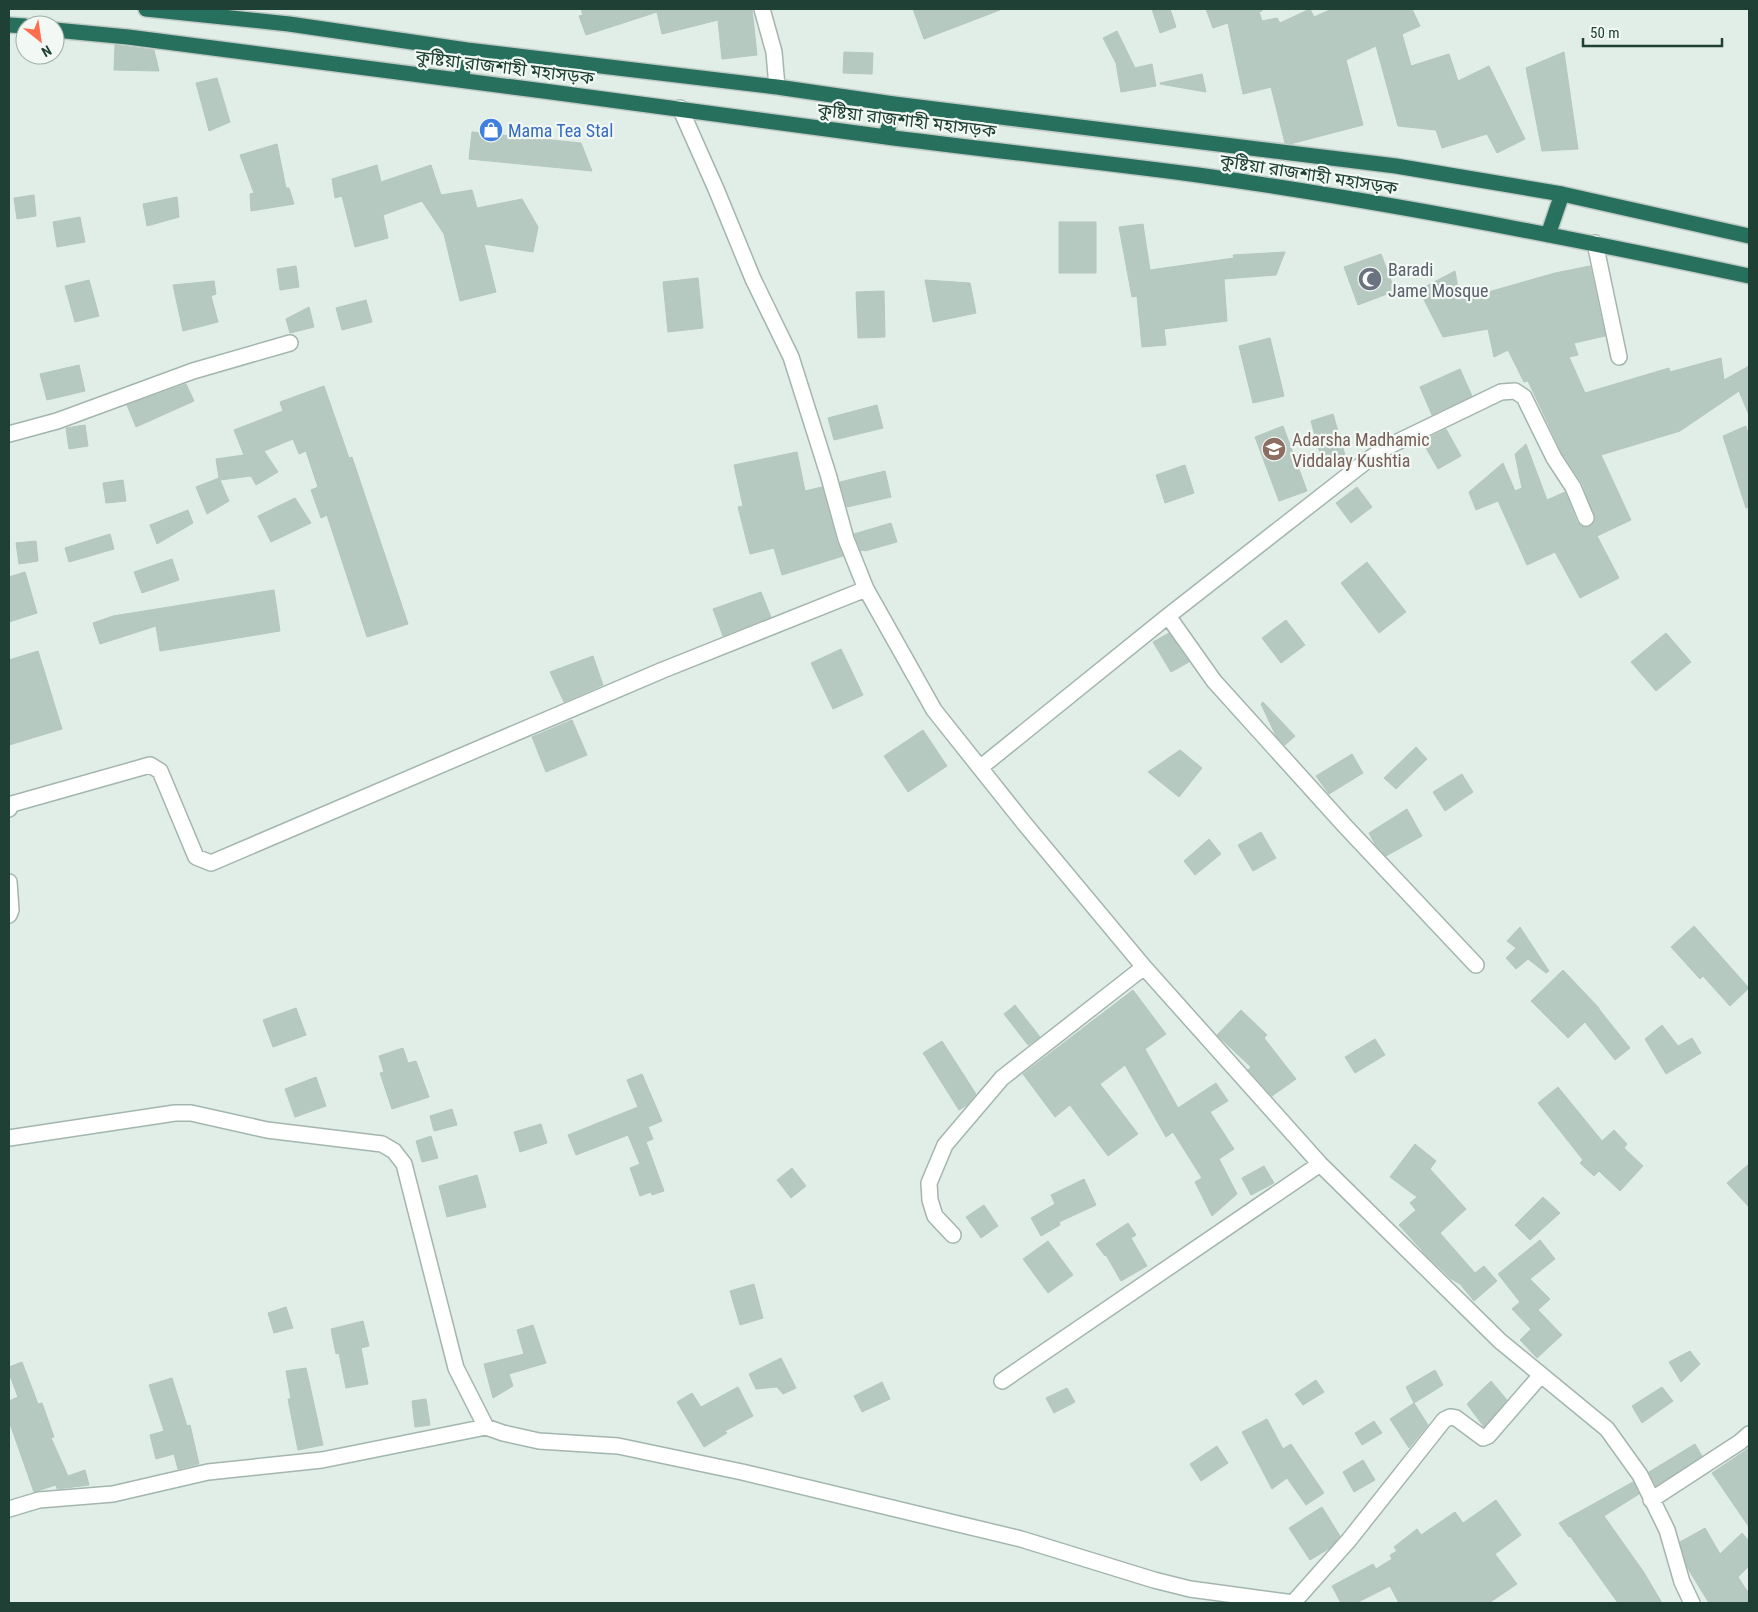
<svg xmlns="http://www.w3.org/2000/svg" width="1758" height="1612" viewBox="0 0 1758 1612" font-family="'Roboto Condensed','Noto Sans Bengali',sans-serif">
<rect width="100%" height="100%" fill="#e1ede7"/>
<path fill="#b6c9c0" stroke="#b3c8be" d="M581 9H752L757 55 722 59 718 20 662 34 657 12 586 35 579 16 583 15Z
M913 9H1000V10L924 39Z
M1152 9H1170L1176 27 1160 33Z
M1206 9H1262V11L1259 12 1262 21 1277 18 1280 23 1310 9 1314 17 1332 9H1412L1420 26 1402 34 1411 66 1449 54 1458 81 1489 66 1525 139 1497 153 1487 134 1442 148 1436 130 1398 126 1376 46 1346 60 1363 125 1290 144 1285 143 1271 87 1243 94 1228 23 1213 28Z
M1117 31 1135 68 1152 64 1156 86 1121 92 1116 63 1103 38Z
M115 45 154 50 159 71 114 70Z
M844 52 873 53 872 74 843 73Z
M1564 52 1578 149 1542 151 1526 68Z
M1202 74 1206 92 1160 84V83Z
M217 78 230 122 209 131 196 83Z
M472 132 581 143 592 171 469 159Z
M277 144 286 188H289L294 204 251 211 250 194 254 193 240 155Z
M377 165 381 182 431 165 441 195 472 190 477 208 522 199 538 227 533 252 484 244 496 292 460 301 444 234 422 201 383 215 388 238 355 247 342 196 335 198 332 179Z
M34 195 36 216 17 219 14 198Z
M177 197 179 217 147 226 143 204Z
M80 217 85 242 57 247 53 222Z
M1059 222H1096V273H1059Z
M1143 224 1150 270 1234 258 1233 255 1285 252 1276 275 1224 279 1227 321 1164 329 1166 345 1142 347 1137 296 1132 297 1119 227Z
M1381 254 1395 291 1358 305 1344 267Z
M296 266 299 287 280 290 277 269Z
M1590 266 1605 336 1574 343 1578 355 1569 357 1585 393 1669 368 1670 372 1721 358 1724 380 1749 366V415L1739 391 1680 431 1601 455 1631 520 1597 536 1619 578 1580 598 1555 552 1527 565 1498 501 1476 510 1469 492 1503 463 1515 491 1522 488 1515 454 1526 444 1547 500 1565 492 1577 522 1581 526 1585 527 1593 524 1595 519 1582 483 1562 453 1528 381 1524 382 1508 350 1494 357 1488 329 1443 337 1419 290 1455 271 1460 300 1555 273Z
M698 278 703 328 668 332 663 282Z
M89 280 99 316 75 322 65 286Z
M925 280 970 283 976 313 933 322Z
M214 281 216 294 211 296 218 322 183 331 173 285Z
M884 291 885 337 858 338 856 292Z
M366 300 372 322 342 330 336 308Z
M309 307 314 327 290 333 286 319Z
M1270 338 1284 396 1253 403 1239 346Z
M79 365 85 391 47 400 40 374Z
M1460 369 1472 396 1432 415 1420 387Z
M186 384 194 401 136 427 127 405Z
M324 386 349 458 352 457 408 624 367 637 327 515 321 518 311 490 318 487 306 451 299 454 293 439 264 451 278 472 256 485 251 476 220 480 229 501 207 514 196 487 219 478 216 459 244 455 234 430 283 411 280 402Z
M877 405 883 428 834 440 828 418Z
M1333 414 1347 462 1324 468 1311 421Z
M85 425 88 446 69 449 66 428Z
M1283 426 1307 491 1279 501 1255 437Z
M1746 426 1749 438V507L1746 508 1723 436Z
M1446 429 1461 456 1438 469 1422 441Z
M797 452 805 491 822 487 837 542 843 556 782 575 774 548 750 554 738 507 743 506 734 465Z
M1185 465 1194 493 1165 503 1156 475Z
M885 471 891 497 847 507 840 482Z
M123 480 126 501 106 503 103 483Z
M1357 487 1372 507 1351 523 1336 503Z
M295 498 311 523 271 542 258 516Z
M188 510 193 523 157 544 150 525Z
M891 523 897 542 865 551 864 550 861 551 854 534Z
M110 534 114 549 69 562 65 548Z
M36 541 38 561 19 564 16 543Z
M172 559 179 580 142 593 134 572Z
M1367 562 1406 612 1379 633 1341 583Z
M25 572 37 613 9 622V577Z
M274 590 280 631 160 651 156 626 100 644 93 623 113 616Z
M761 592 771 617 723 636 713 609Z
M1286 620 1305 645 1281 663 1262 638Z
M1169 633 1189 662 1171 672 1153 642Z
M1666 633 1691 662 1656 691 1631 662Z
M841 649 863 695 833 709 811 663Z
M38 651 62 729 9 745V660Z
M593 656 603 685 564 702 550 672Z
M1263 702 1295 736 1285 745 1276 736 1261 704Z
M572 720 587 755 546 772 532 737Z
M923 730 947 766 908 792 884 756Z
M1416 747 1427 759 1396 789 1384 778Z
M1180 750 1202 768 1179 797 1148 772Z
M1352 754 1363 773 1329 794 1316 776Z
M1462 774 1473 792 1445 811 1433 792Z
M1407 809 1422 836 1386 856 1375 844 1369 833Z
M1261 832 1276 858 1253 871 1238 845Z
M1209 839 1221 854 1195 875 1184 861Z
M1694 926 1749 988 1730 1006 1703 976 1700 979 1671 947Z
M1520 927 1549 971 1546 973 1528 959 1516 969 1506 958 1516 948 1507 941Z
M1563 970 1599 1008V1009L1630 1048 1615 1060 1585 1022 1568 1038 1531 1001Z
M1133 990 1166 1034 1145 1049 1178 1108 1216 1083 1228 1101 1210 1112 1234 1149 1219 1159 1237 1194 1212 1216 1195 1182 1202 1178 1173 1132 1166 1137 1125 1065 1100 1084 1138 1134 1108 1156 1070 1105 1055 1117 1023 1074Z
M1015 1005 1040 1037 1028 1045 1004 1014Z
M296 1008 306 1035 273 1047 263 1020Z
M1241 1010 1267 1035 1264 1038 1296 1079 1272 1096 1248 1070 1251 1067 1217 1035Z
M1662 1025 1678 1046 1692 1038 1701 1053 1666 1074 1645 1039Z
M1375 1039 1385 1055 1355 1073 1345 1057Z
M942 1041 976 1094 967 1105 959 1110 923 1053Z
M403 1048 408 1063 416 1061 429 1097 392 1109 380 1073 384 1072 379 1056Z
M642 1074 662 1121 648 1127 653 1139 646 1142 664 1191 652 1195 651 1192 640 1196 630 1168 640 1164 628 1135 576 1155 568 1135 638 1107 627 1080Z
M316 1077 326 1106 295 1117 285 1089Z
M1558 1087 1602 1141 1614 1130 1627 1144 1624 1148 1643 1166 1620 1191 1599 1171 1594 1176 1580 1163 1583 1160 1538 1103Z
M452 1109 457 1125 434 1131 430 1116Z
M541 1124 547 1143 520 1152 514 1132Z
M431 1136 438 1158 422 1162 416 1141Z
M1415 1144 1436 1161 1430 1169 1466 1209 1440 1233 1475 1273 1484 1266 1497 1281 1474 1301 1460 1284 1450 1278 1427 1256 1399 1225 1416 1210 1410 1203 1417 1197 1390 1177Z
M1749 1164V1207L1727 1183Z
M1264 1166 1274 1183 1251 1195 1242 1178Z
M792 1168 806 1186 791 1198 777 1180Z
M477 1175 486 1207 447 1217 439 1186Z
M1084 1179 1096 1205 1059 1222 1060 1225 1041 1236 1031 1218 1055 1204 1051 1195Z
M1543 1197 1560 1213 1530 1240 1515 1225Z
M984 1205 998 1226 981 1238 966 1217Z
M1128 1223 1136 1235 1131 1238 1147 1266 1121 1281 1106 1255 1105 1256 1096 1244Z
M1540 1240 1555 1259 1530 1279 1550 1299 1538 1310 1562 1335 1537 1358 1520 1340 1531 1329 1512 1309 1520 1302 1498 1274Z
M1048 1241 1073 1275 1048 1293 1023 1259Z
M754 1284 763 1318 740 1325 730 1291Z
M286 1307 293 1328 274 1333 268 1313Z
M363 1321 369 1346 361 1348 368 1384 346 1388 339 1353 336 1354 331 1329Z
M533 1325 546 1363 509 1374 513 1386 493 1398 484 1364 524 1354 517 1330Z
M1690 1351 1700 1364 1681 1382 1669 1362Z
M781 1358 796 1388 783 1394 777 1387 756 1389 749 1374Z
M22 1362 38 1404 42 1403 54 1437 51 1438 68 1476 85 1470 89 1485 57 1489 56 1485 34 1492 9 1421V1401L18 1397 9 1373V1367Z
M306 1368 323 1445 298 1450 288 1399H291L286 1371Z
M1435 1370 1443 1385 1414 1403 1406 1387Z
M172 1378 187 1426 190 1425 199 1464 178 1469 174 1454 156 1459 150 1435 164 1431 149 1385Z
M1316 1380 1324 1392 1303 1405 1295 1394Z
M1491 1381 1507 1400 1484 1427 1467 1404Z
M882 1382 890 1399 862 1412 854 1396Z
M738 1387 753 1416 725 1431 727 1433 704 1447 677 1402 692 1393 701 1407Z
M1662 1387 1673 1401 1642 1423 1632 1406Z
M1067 1388 1075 1402 1054 1413 1046 1398Z
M426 1399 430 1425 415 1427 412 1401Z
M1414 1403 1428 1425 1409 1448 1390 1419Z
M1267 1419 1283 1449 1291 1444 1324 1493 1306 1505 1287 1478 1272 1489 1242 1432Z
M1374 1421 1382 1433 1362 1445 1355 1433Z
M1695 1444 1702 1456 1656 1486 1649 1472Z
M1217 1446 1228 1463 1201 1481 1190 1464Z
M1749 1448V1527L1712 1473Z
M1363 1460 1375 1480 1354 1492 1343 1472Z
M1633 1482 1639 1494 1604 1516 1643 1571 1662 1603H1618L1570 1536 1569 1537 1559 1523Z
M1496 1500 1521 1535 1495 1554 1517 1584 1489 1603H1399L1390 1586 1356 1603H1341L1332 1586 1373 1564 1376 1569 1392 1559 1390 1555 1397 1551 1394 1547 1417 1529 1421 1535 1455 1512 1463 1523Z
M1322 1507 1340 1536 1330 1548 1310 1560 1289 1528Z
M1705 1528 1720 1554 1742 1533 1749 1541V1566L1738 1577 1749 1594V1603H1709L1687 1567 1680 1542Z"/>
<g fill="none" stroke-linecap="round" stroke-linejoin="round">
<g stroke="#a3b6ae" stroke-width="18">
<path id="minor" d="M762 9 774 52 777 87
M680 108 716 189 753 279 791 357 828 474 846 539 866 589 934 710 1024 823 1144 967 1320 1164 1500 1341 1607 1429 1640 1475 1667 1530 1682 1582 1692 1603
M1595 243 1619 357
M9 434 57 421 193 371 290 343
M1168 616 1214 681 1345 826 1476 965
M981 767 1168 616 1369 459 1389 446 1501 392 1515 391 1524 397 1554 458 1573 487 1586 518
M9 809 12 804 150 765 160 771 196 857 211 863 663 670 866 589
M9 882 11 910 9 915
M9 1138 175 1113H191L267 1130 382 1144 394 1151 404 1164 456 1368 486 1427
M953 1235 935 1216 930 1200 929 1183 945 1145 1002 1078 1144 967
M1002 1381 1320 1164
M1651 1500 1740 1442 1749 1434
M9 1509 39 1500 113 1494 208 1472 322 1460 486 1427 503 1433 539 1441 618 1446 742 1472 1021 1539 1154 1580 1190 1589 1294 1603
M1293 1603 1349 1540 1444 1420 1450 1417 1456 1418 1483 1438 1488 1436 1541 1375"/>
</g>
<g stroke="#c0cac6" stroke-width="18">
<path id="highway" d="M146 9 289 24 467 50 777 87 894 104 1396 166 1562 194 1749 236
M9 25 25 26
M55 30 128 37C378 69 629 102 879 136 986 150 1092 161 1198 175 1383 201 1567 237 1749 276
M461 80 467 50
M886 137 894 104
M1548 235 1562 194"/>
</g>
<use href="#minor" stroke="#fff" stroke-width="15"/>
<use href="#highway" stroke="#27705d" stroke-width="15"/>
</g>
<defs>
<g id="shop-disc" transform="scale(1.25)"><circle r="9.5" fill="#3f7fe0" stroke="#f2f9f5"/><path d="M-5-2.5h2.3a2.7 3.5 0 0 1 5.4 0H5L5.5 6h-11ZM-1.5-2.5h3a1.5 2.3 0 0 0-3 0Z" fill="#fff"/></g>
<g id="mosque-disc" transform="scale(1.25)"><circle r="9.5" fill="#6b7280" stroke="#f2f9f5"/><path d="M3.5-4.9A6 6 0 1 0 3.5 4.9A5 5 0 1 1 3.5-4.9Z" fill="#fff"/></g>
<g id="school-disc" transform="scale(1.25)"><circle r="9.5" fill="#8d6e63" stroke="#f2f9f5"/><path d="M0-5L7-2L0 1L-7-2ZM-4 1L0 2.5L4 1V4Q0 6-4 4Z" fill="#fff"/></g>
</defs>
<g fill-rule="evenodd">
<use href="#shop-disc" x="491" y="130"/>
<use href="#mosque-disc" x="1370" y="279"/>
<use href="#school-disc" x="1274" y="449"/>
</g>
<g text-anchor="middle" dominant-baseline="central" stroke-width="4.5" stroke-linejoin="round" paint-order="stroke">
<g font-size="18" fill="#1f4135" stroke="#f2f9f5">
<text transform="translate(505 67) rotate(7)">কুষ্টিয়া রাজশাহী মহাসড়ক</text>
<text transform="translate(907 120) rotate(7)">কুষ্টিয়া রাজশাহী মহাসড়ক</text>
<text transform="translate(1309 174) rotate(9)">কুষ্টিয়া রাজশাহী মহাসড়ক</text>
</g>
<g font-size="18" fill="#366cbe" stroke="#f2f9f5" text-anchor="start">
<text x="508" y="130">Mama Tea Stal</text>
</g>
<g font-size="18" fill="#5b616d" stroke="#f2f9f5" text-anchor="start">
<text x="1388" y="269">Baradi<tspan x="1388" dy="21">Jame Mosque</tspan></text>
</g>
<g font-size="18" fill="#785e54" stroke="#f2f9f5" text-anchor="start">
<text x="1292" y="439">Adarsha Madhamic<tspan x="1292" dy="21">Viddalay Kushtia</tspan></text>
</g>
</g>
<rect width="1758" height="1612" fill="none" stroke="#1f4135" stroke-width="20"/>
<g transform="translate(40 40) rotate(150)"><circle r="24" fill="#f2f9f5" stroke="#9eafa8"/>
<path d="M0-4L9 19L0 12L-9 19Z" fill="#ff6e4e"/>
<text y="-8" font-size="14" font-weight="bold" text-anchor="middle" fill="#1f4135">N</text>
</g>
<path d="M1583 38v8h139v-8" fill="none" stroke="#1f4135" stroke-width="2.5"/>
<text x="1590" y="38" font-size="15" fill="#1f4135" stroke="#f2f9f5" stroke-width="4" paint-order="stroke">50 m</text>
</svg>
